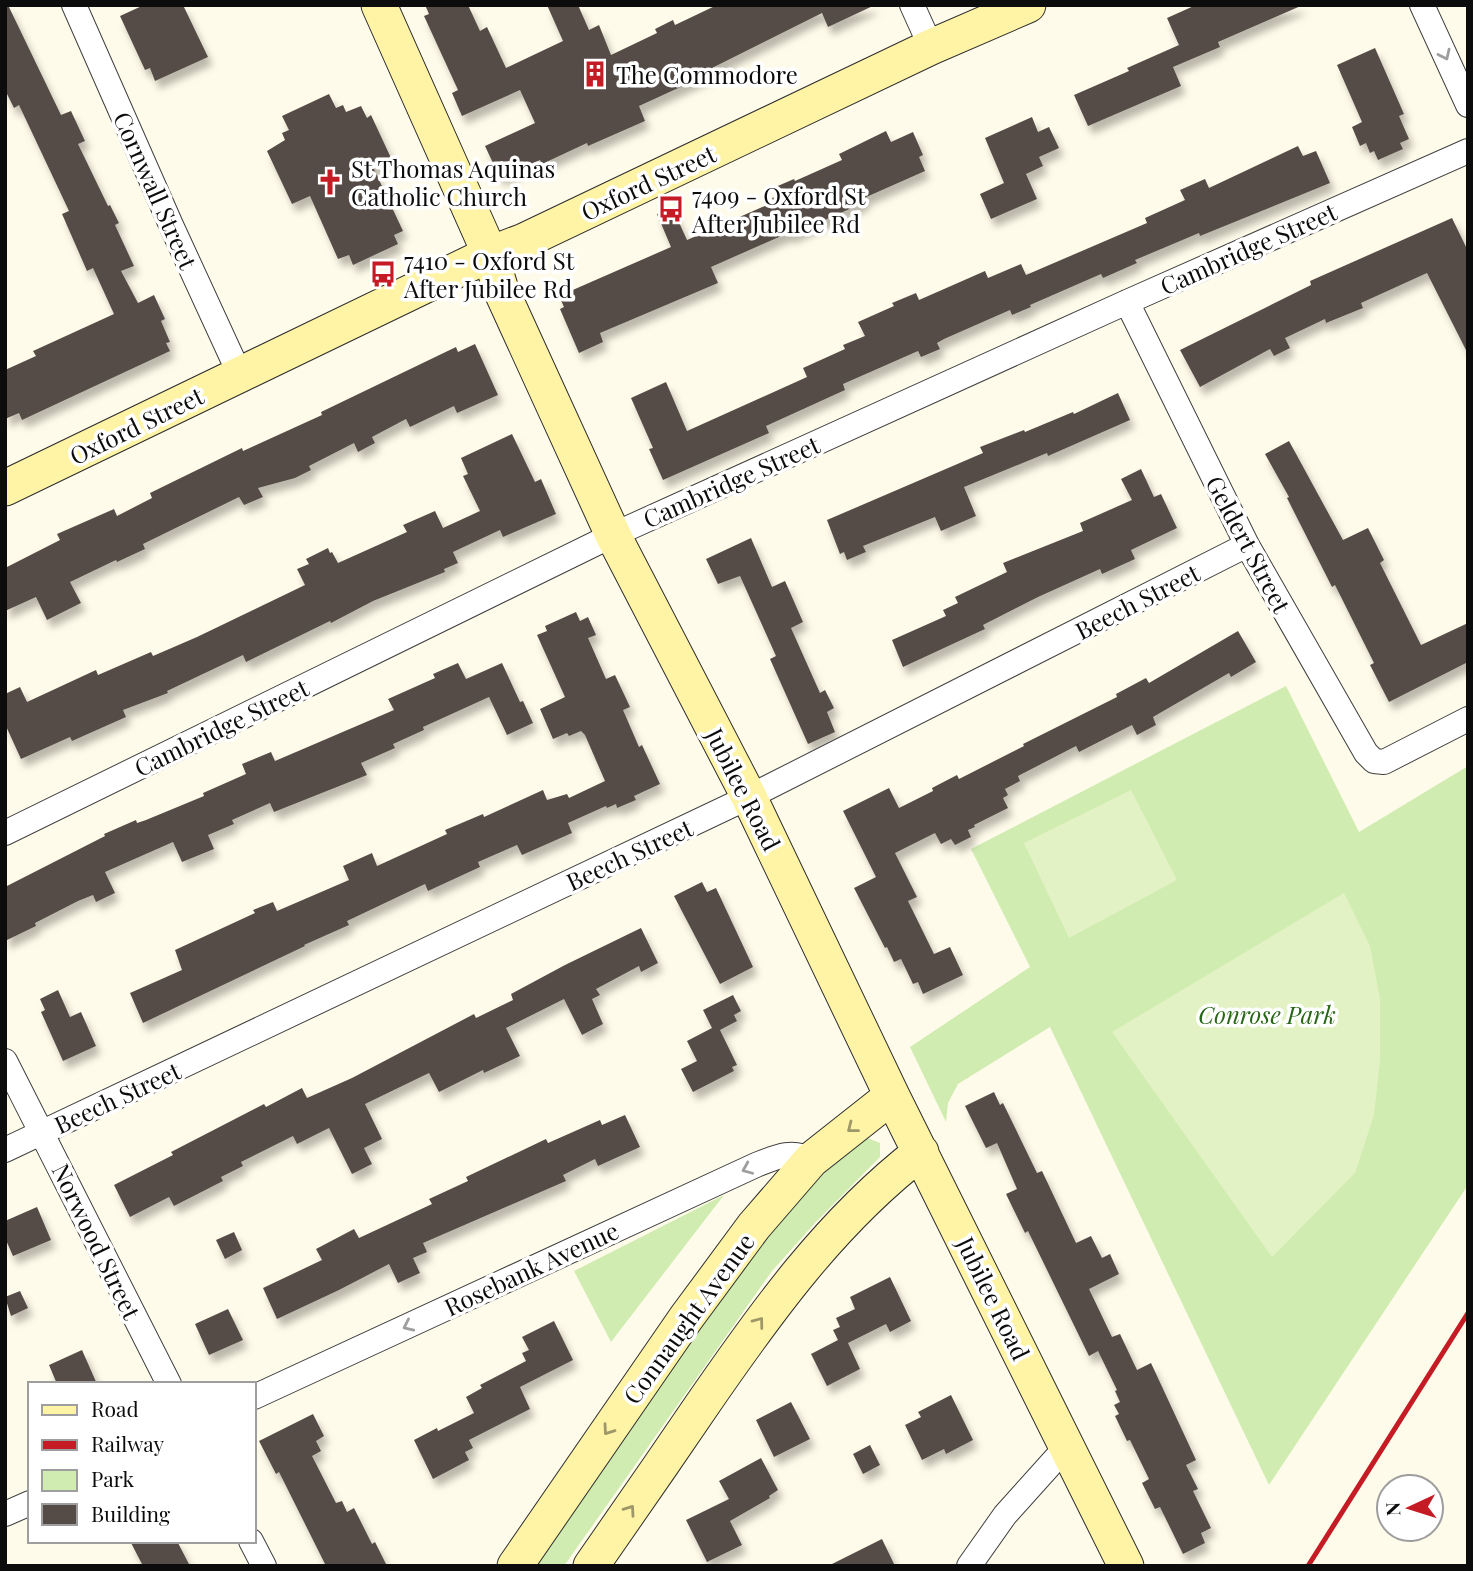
<svg xmlns="http://www.w3.org/2000/svg" width="1473" height="1571" viewBox="0 0 1473 1571" font-family="'Playfair Display',serif">
<defs>
<filter id="shadow"><feDropShadow dx="4.5" dy="8" stdDeviation="3.5" flood-color="#0004"/></filter>
</defs>
<rect width="100%" height="100%" fill="#fffbea"/>
<path fill="#d0ecb1" d="M1286 686 1359 832 1468 766V1185L1269 1485 1050 1027 958 1084 948 1103 946 1122 910 1047 1030 967 971 849Z
M865 1137 880 1143V1157L815 1223 772 1271 564 1566H535L676 1361 804 1186Z
M724 1195 611 1342 574 1271Z"/>
<path fill="#e3f2c4" d="M1131 790 1177 880 1069 938 1024 843Z
M1344 893 1370 946 1380 999V1060L1374 1115 1355 1173 1272 1257 1112 1032Z"/>
<path fill="#554c47" filter="url(#shadow)" d="M5 5H8L61 115 71 111 85 141 78 144 108 206 110 205 119 223 115 225 134 266 121 271 138 303 154 295 165 319 161 321 170 342 166 343 170 351 22 420 19 413 5 419V370L36 356 33 351 114 314 93 268 87 271 62 214 69 211 19 105 14 108 5 90Z
M144 5H183L208 57 155 81 150 68 145 70 120 16Z
M425 5H468L480 31 487 27 506 68 563 41 547 5H578L589 30 599 25 611 55 657 33 655 29 673 20 675 25 717 5H875L828 27 822 13 710 69 711 73 639 106 645 121 588 146 587 143 542 164 540 160 500 178 485 146 535 123 520 90 462 116 452 93 458 90 424 16 429 14Z
M1196 5H1303L1218 42 1220 47 1173 67 1181 86 1088 126 1074 95 1129 71 1127 68 1179 45 1167 18Z
M1375 48 1404 114 1399 116 1409 139 1400 143 1403 149 1378 160 1374 151 1370 153 1366 143 1360 146 1352 127 1362 122 1337 65Z
M329 94 336 108 343 105 346 112 361 106 367 118 371 115 391 158 373 167 403 231 394 235 398 244 353 265 349 255 338 259 310 196 292 204 267 151 285 140 282 133 289 130 282 116Z
M1032 117 1038 132 1049 127 1059 148 1039 157 1043 166 1026 174 1037 199 991 219 980 194 1004 183 985 138Z
M886 131 891 142 913 132 923 155 919 157 925 171 864 198 865 202 789 236 788 233 711 267 718 283 600 333 603 342 579 353 560 309 564 307 559 296 671 247 657 214 672 207 687 240 774 202 772 198 777 196 773 188 794 179 795 181 842 160 839 154Z
M1298 146 1303 156 1316 151 1330 183 1200 236 1199 233 1135 260 1137 263 1103 278 1101 274 1030 305 1031 307 1012 315 1010 310 944 339 937 343 940 349 921 357 918 351 843 384 845 390 766 426 769 433 663 480 649 449 653 448 631 398 666 382 687 431 807 377 803 368 845 349 843 345 865 336 858 322 894 306 892 303 916 293 919 300 985 271 988 278 1021 264 1026 275 1147 223 1145 218 1185 200 1180 190 1205 179 1209 188Z
M1452 218 1468 251V354L1427 273 1361 303 1363 308 1326 323 1325 319 1285 338 1290 348 1274 356 1270 349 1200 387 1180 350 1311 285 1310 281Z
M475 344 498 395 457 413 454 406 410 427 406 419 372 437 375 443 358 452 354 443 309 466 311 470 295 478 258 488 263 497 244 505 239 497 143 544 145 549 117 562 116 560 70 582 81 603 47 620 36 597 5 611V568L60 540 57 534 114 509 117 516 152 498 150 493 242 448 243 451 322 415 321 412 456 347 458 352Z
M1118 393 1130 420 1048 456 1047 453 964 487 976 516 941 531 935 517 863 546 866 552 847 560 844 552 840 554 827 520 983 453 980 447 1024 430 1025 432 1073 412 1074 414Z
M512 434 535 482 541 479 556 514 503 537 500 530 453 552 458 563 444 569 445 572 373 601 331 623 330 621 246 662 243 655 167 691 168 693 123 710 126 717 72 741 70 737 21 759 5 724V694L20 687 27 702 96 670 98 675 151 652 153 656 197 637 305 585 297 569 309 564 306 559 328 548 330 553 332 552 338 563 407 532 403 525 435 511 443 528 480 511 463 476 468 474 461 458Z
M1289 441 1343 540 1368 528 1384 560 1380 563 1421 645 1468 623V662L1389 702 1370 665 1374 663 1335 585 1332 587 1287 498 1289 497 1265 454Z
M1141 469 1154 497 1161 494 1177 528 1131 550 1135 559 1102 574 1100 569 1038 597 983 625 985 629 903 667 892 640 946 616 943 610 958 603 955 597 1007 572 1003 563 1083 531 1080 523 1132 500 1121 479Z
M751 538 772 587 785 581 803 622 791 628 820 693 825 690 834 708 827 712 835 732 808 744 770 659 776 656 740 576 718 584 706 559Z
M576 612 580 621 588 617 596 635 588 638 606 679 615 675 630 707 623 710 639 747 642 745 660 784 634 796 636 800 617 808 616 804 607 808 606 806 568 823 572 833 522 855 517 845 478 862 480 867 428 891 425 884 347 921 349 925 304 945 305 946 143 1023 130 993 182 970 175 950 255 913 253 910 273 902 277 911 349 880 343 866 372 853 377 866 447 834 445 830 483 814 484 817 543 790 547 800 567 794 569 798 605 781 585 735 581 731 569 736 567 733 553 739 540 709 565 697 537 635 547 631 545 626Z
M1238 631 1256 662 1231 677 1229 673 1153 717 1156 725 1137 735 1132 725 1079 752 1076 746 1018 776 1020 781 1005 789 1008 795 1003 798 1008 808 974 825 975 827 968 830 971 837 955 845 951 839 941 844 935 833 895 853 917 897 908 901 934 954 950 947 963 975 923 994 918 982 913 984 901 959 894 962 887 947 885 948 854 888 876 877 843 811 889 788 899 808 933 791 932 788 957 775 959 779 1024 746 1023 744 1117 697 1116 694 1146 678 1149 683Z
M458 663 466 679 502 663 520 702 523 701 533 723 507 735 489 697 423 727 424 730 393 744 395 748 361 763 367 775 274 812 270 803 232 820 234 824 208 835 214 849 182 862 173 842 105 872 115 893 96 902 93 895 78 901 35 923 36 926 5 941V887L105 836 104 834 136 820 137 823 146 820 204 796 203 793 246 774 242 764 271 752 275 761 394 710 388 699 435 678 433 674Z
M702 882 707 892 716 888 753 967 720 984 674 896Z
M641 928 658 963 641 972 639 966 596 989 600 995 592 999 603 1024 582 1035 564 999 506 1028 520 1056 484 1073 483 1070 439 1092 429 1073 365 1104 382 1139 364 1148 372 1164 352 1174 329 1128 297 1144 293 1136 241 1162 243 1166 221 1177 223 1181 174 1206 169 1197 130 1217 114 1185 173 1155 171 1152 264 1104 266 1107 302 1088 307 1098 352 1078 474 1014 476 1018 513 1000 511 994 565 965Z
M58 990 70 1017 81 1012 96 1046 63 1061 41 1012 45 1010 40 999Z
M733 995 741 1011 734 1015 737 1021 720 1030 737 1065 732 1067 734 1071 693 1092 681 1069 697 1061 687 1041 712 1028 703 1010Z
M994 1092 1000 1105 1003 1103 1037 1173 1042 1171 1076 1243 1091 1236 1102 1258 1110 1254 1119 1274 1089 1289 1112 1337 1120 1334 1137 1370 1151 1363 1196 1460 1186 1465 1198 1489 1193 1491 1211 1528 1201 1533 1205 1543 1183 1554 1160 1507 1155 1509 1142 1483 1149 1479 1130 1440 1127 1441 1115 1416 1119 1414 1114 1405 1120 1402 1115 1391 1117 1390 1098 1351 1089 1356 1028 1231 1025 1233 1006 1194 1017 1189 997 1143 986 1148 965 1106Z
M625 1115 640 1147 598 1166 595 1159 563 1175 566 1181 423 1243 427 1252 413 1258 420 1273 398 1283 389 1264 339 1290 277 1319 263 1288 322 1260 316 1249 354 1229 359 1238 432 1204 429 1199 468 1181 466 1177 546 1139 548 1143 600 1120 602 1125Z
M37 1207 51 1240 13 1256 5 1238V1221Z
M234 1232 242 1250 225 1259 216 1240Z
M890 1277 911 1321 890 1332 886 1324 848 1343 860 1369 827 1386 811 1354 838 1340 833 1330 840 1327 836 1318 855 1309 850 1297Z
M20 1291 28 1308 11 1316 5 1297Z
M228 1309 243 1340 209 1355 195 1324Z
M554 1321 573 1360 520 1387 530 1409 469 1440 473 1448 465 1452 469 1460 433 1479 414 1440 437 1428 438 1431 474 1413 466 1397 482 1388 480 1385 526 1361 522 1353 529 1350 522 1337Z
M82 1350 97 1384H57L49 1365Z
M951 1395 973 1440 946 1454 944 1449 922 1460 905 1425 921 1417 918 1412Z
M791 1402 810 1439 774 1457 756 1420Z
M313 1414 324 1436 316 1441 321 1451 312 1456 336 1503 342 1501 347 1512 354 1508 372 1544 375 1542 387 1566H326L279 1472 276 1474 259 1441Z
M870 1445 880 1465 863 1474 853 1454Z
M761 1458 778 1490 769 1496 770 1498 730 1521 742 1545 707 1562 686 1520 729 1499 719 1481Z
M882 1539 895 1566H828Z
M130 1541H177L190 1566H143Z"/>
<g fill="none" stroke-linecap="round" stroke-linejoin="round">
<g stroke="#3f3f3f" stroke-width="26">
<path id="street" d="M74 5 171 225 240 375
M912 5 931 47
M1422 5 1468 105
M1127 302 1247 545 1366 753 1374 761 1384 762 1468 719
M5 833 613 535 1127 302 1468 151
M5 1061 169 1384
M5 1150 749 797 1247 545
M254 1397 756 1165C776 1157 792 1149 811 1160
M5 1514 30 1503
M251 1541 264 1566
M969 1566 1005 1515 1067 1446"/>
</g>
<g stroke="#2e2e2e" stroke-width="37">
<path id="secondary" d="M379 5 490 254 501 290 613 535 749 797 892 1096 1126 1566
M5 488 490 254 524 241 931 47 1028 5
M515 1566 686 1318 754 1226 811 1160 892 1096
M591 1566C628 1513 664 1461 700 1408 764 1315 830 1222 921 1152"/>
</g>
<use href="#street" stroke="#fff" stroke-width="24"/>
<use href="#secondary" stroke="#fff4a5" stroke-width="35"/>
<path stroke="#c51b24" stroke-width="5" d="M1308 1566 1468 1313"/>
</g>
<defs><path id="oneway-chevron" d="M-2-3.5L2.5 0L-2 3.5" fill="none" stroke-width="1.6" stroke-linecap="round" stroke-linejoin="round" transform="scale(1.75)"/></defs>
<g stroke="#9e9e9e">
<use href="#oneway-chevron" transform="translate(1445 55) rotate(65)"/>
<use href="#oneway-chevron" transform="translate(747 1169) rotate(157)"/>
<use href="#oneway-chevron" transform="translate(408 1326) rotate(155)"/>
</g>
<g stroke="#9e9768">
<use href="#oneway-chevron" transform="translate(852 1128) rotate(142)"/>
<use href="#oneway-chevron" transform="translate(759 1322) rotate(-53)"/>
<use href="#oneway-chevron" transform="translate(608 1430) rotate(125)"/>
<use href="#oneway-chevron" transform="translate(630 1510) rotate(-55)"/>
</g>
<defs>
<g id="building-bare" transform="scale(2.1)"><path d="M-4-6H4V6H1V3H-1V6H-4ZM-2.5-4.3h1.7v1.8h-1.7ZM.8-4.3h1.7v1.8H.8ZM-2.5-1h1.7V.8h-1.7ZM.8-1h1.7V.8H.8Z" fill="#c51b24" stroke="#fff" stroke-width="2.5" paint-order="stroke"/></g>
<g id="church-bare" transform="scale(2.1)"><path d="M-1.2-6h2.4v3.5h3.3v2.4h-3.3V6h-2.4V-.1h-3.3v-2.4h3.3Z" fill="#c51b24" stroke="#fff" stroke-width="2.5" paint-order="stroke"/></g>
<g id="bus-bare" transform="scale(2.1)"><path d="M-5-6H5V4H4V6H2V4H-2V6H-4V4H-5ZM-3.5-4V0h7V-4ZM-3.5 1.2v1.5H-2V1.2ZM2 1.2v1.5H3.5V1.2Z" fill="#c51b24" stroke="#fff" stroke-width="2.5" paint-order="stroke"/></g>
</defs>
<g fill-rule="evenodd">
<use href="#building-bare" x="595" y="74"/>
<use href="#church-bare" x="330" y="182"/>
<use href="#bus-bare" x="671" y="209"/>
<use href="#bus-bare" x="383" y="274"/>
</g>
<g text-anchor="middle" dominant-baseline="central" stroke-width="7" stroke-linejoin="round" paint-order="stroke">
<g font-size="24" fill="#0c0c0c" stroke="#fff" text-anchor="start">
<text x="616" y="74">The Commodore</text>
<text x="351" y="168">St Thomas Aquinas<tspan x="351" dy="28">Catholic Church</tspan></text>
<text x="692" y="195">7409 - Oxford St<tspan x="692" dy="28">After Jubilee Rd</tspan></text>
<text x="404" y="260">7410 - Oxford St<tspan x="404" dy="28">After Jubilee Rd</tspan></text>
</g>
<g font-size="24" fill="#0c0c0c" stroke="#fff">
<text transform="translate(648 182) rotate(-25)">Oxford Street</text>
<text transform="translate(156 190) rotate(66)">Cornwall Street</text>
<text transform="translate(1248 248) rotate(-24)">Cambridge Street</text>
<text transform="translate(136 425) rotate(-26)">Oxford Street</text>
<text transform="translate(731 481) rotate(-24)">Cambridge Street</text>
<text transform="translate(1249 544) rotate(62)">Geldert Street</text>
<text transform="translate(1137 601) rotate(-27)">Beech Street</text>
<text transform="translate(221 727) rotate(-26)">Cambridge Street</text>
<text transform="translate(744 789) rotate(63)">Jubilee Road</text>
<text transform="translate(629 854) rotate(-25)">Beech Street</text>
<text transform="translate(117 1097) rotate(-25)">Beech Street</text>
<text transform="translate(97 1241) rotate(64)">Norwood Street</text>
<text transform="translate(531 1268) rotate(-25)">Rosebank Avenue</text>
<text transform="translate(994 1298) rotate(64)">Jubilee Road</text>
<text transform="translate(688 1318) rotate(-54)">Connaught Avenue</text>
</g>
<g font-size="24" font-style="italic" fill="#296718" stroke="#fff">
<text x="1267" y="1014">Conrose Park</text>
</g>
</g>
<rect width="1473" height="1571" fill="none" stroke="#0c0c0c" stroke-width="14"/>
<rect x="28" y="1382" width="228" height="161" fill="#ffffff" stroke="#9e9e9e" stroke-width="2"/>
<rect x="42" y="1405" width="35" height="10" fill="#fff4a5" stroke="#9e9e9e" stroke-width="2"/>
<text x="91" y="1417" font-size="21" fill="#0c0c0c">Road</text>
<rect x="42" y="1440" width="35" height="10" fill="#c51b24" stroke="#9e9e9e" stroke-width="2"/>
<text x="91" y="1452" font-size="21" fill="#0c0c0c">Railway</text>
<rect x="42" y="1470" width="35" height="21" fill="#d0ecb1" stroke="#9e9e9e" stroke-width="2"/>
<text x="91" y="1487" font-size="21" fill="#0c0c0c">Park</text>
<rect x="42" y="1504" width="35" height="21" fill="#554c47" stroke="#9e9e9e" stroke-width="2"/>
<text x="91" y="1522" font-size="21" fill="#0c0c0c">Building</text>
<g transform="translate(1410 1508) rotate(266)"><circle r="33" fill="#ffffff" stroke="#9e9e9e" stroke-width="2"/>
<path d="M0-5L12 26L0 18L-12 26Z" fill="#c51b24"/>
<text y="-10" font-size="19" font-weight="bold" text-anchor="middle" fill="#0c0c0c">N</text>
</g>
</svg>
